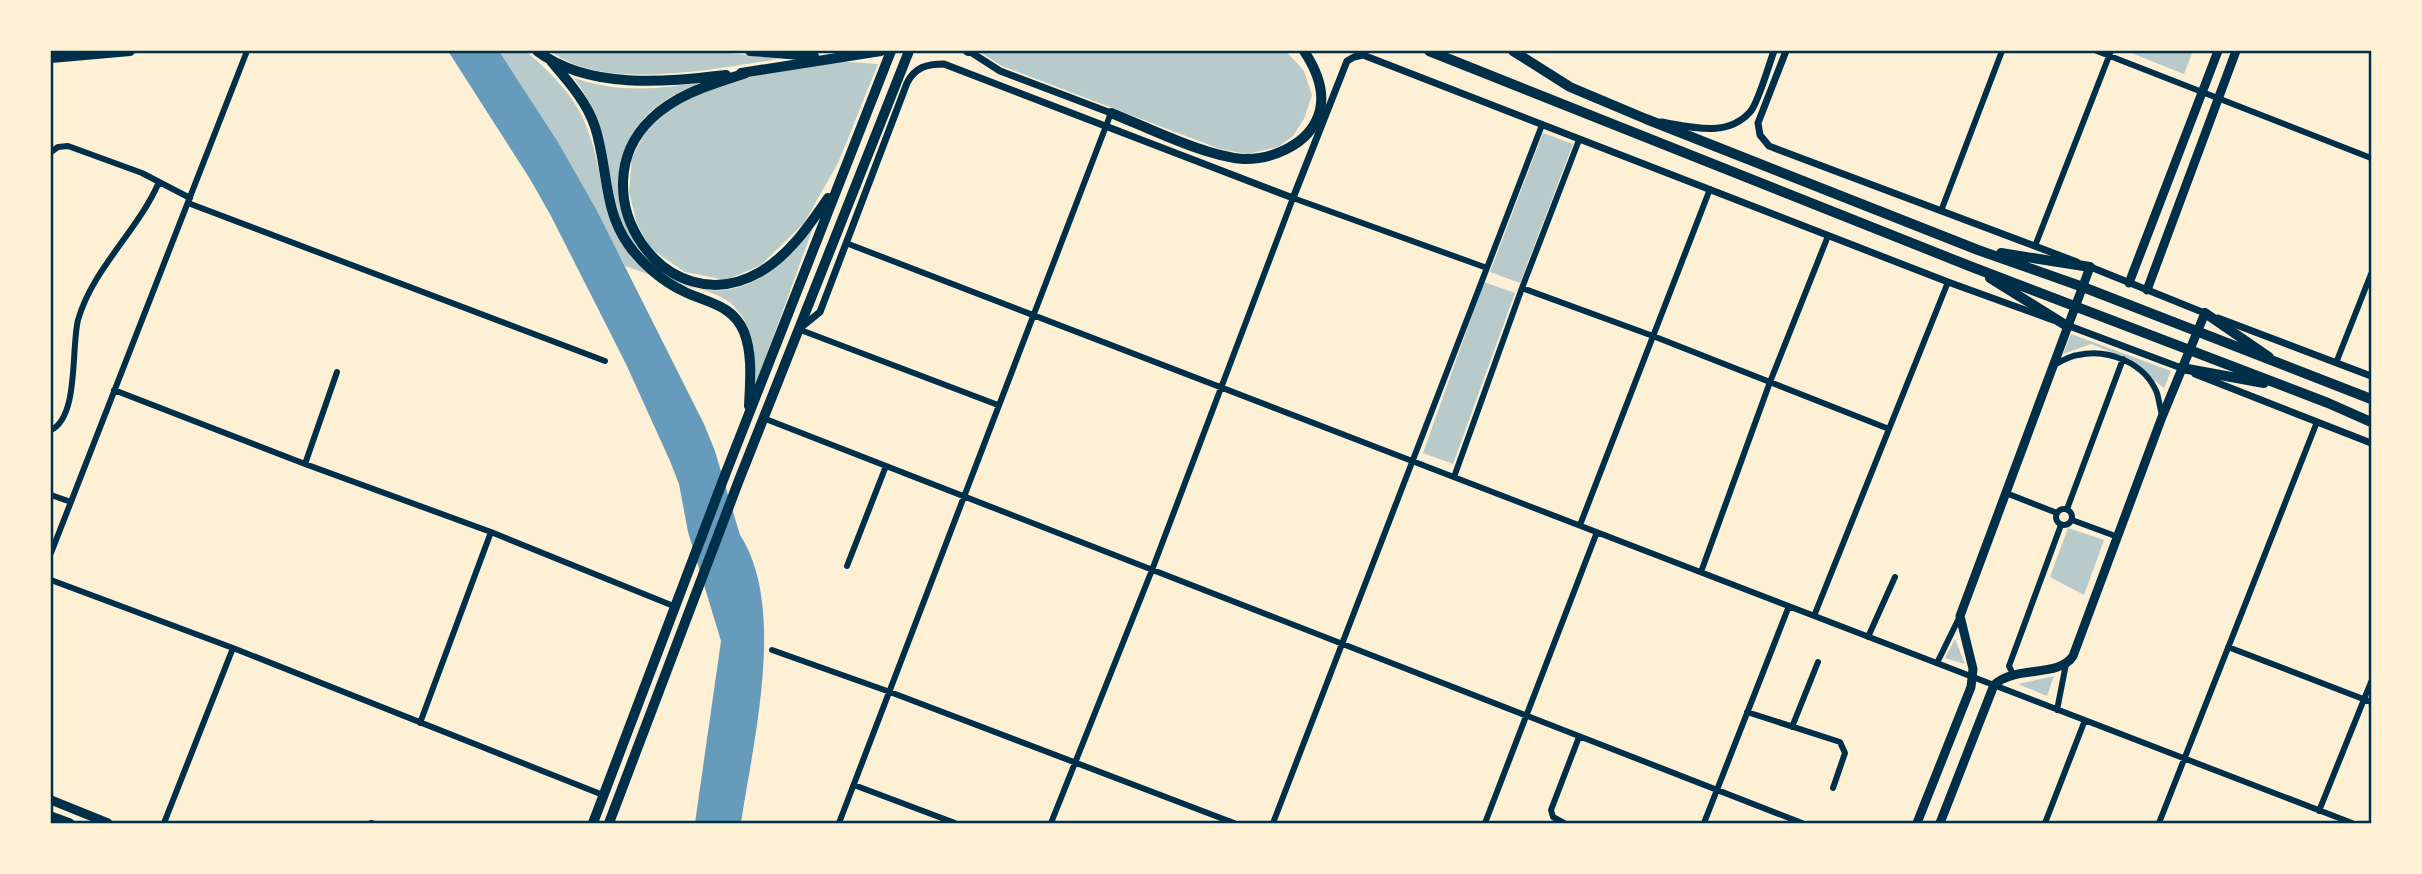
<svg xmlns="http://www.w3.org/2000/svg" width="2422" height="874" viewBox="0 0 2422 874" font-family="Roboto,sans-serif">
<rect width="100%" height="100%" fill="#fdf0d5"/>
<path fill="#b9caca" d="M499 51H532L529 54C549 71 570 92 582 116 611 179 591 225 653 276L625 266 558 142Z
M551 51H714L779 59C718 68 602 93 551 51Z
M987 51H1286L1304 71 1312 95 1304 119 1293 136 1278 147 1247 154 1220 149 1002 66 980 52Z
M2126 51H2193L2184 74Z
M834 61 878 64 838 163 804 223 761 265 726 280 685 272 651 249 637 224 629 192 632 158 648 127 682 96 740 79Z
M574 78C617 93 661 90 705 81 683 90 662 99 646 116 580 184 649 317 743 286 772 276 793 249 813 228L755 387C756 355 753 313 721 297 710 291 697 289 685 286 667 280 651 266 639 251 607 212 609 161 594 115 590 102 582 89 574 78Z
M1543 133 1573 144 1520 283 1490 272Z
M1484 282 1515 293 1453 464 1423 453Z
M2071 334 2171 371 2164 388 2126 358 2091 344 2063 354Z
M2068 528 2104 540 2084 595 2050 577Z
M1955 639 1965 664 1945 658Z
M2054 676 2047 696 2018 684Z"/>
<path fill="#669bbc" d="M448 51H499L558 142 597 211 704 424 715 451 740 535C787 607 753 742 741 823H695L721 641 688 532 679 484 670 461 626 364 551 216 530 179Z"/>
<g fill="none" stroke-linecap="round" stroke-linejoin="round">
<path stroke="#003049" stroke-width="6" d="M2097 51 2371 158
M51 152 58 147 68 146 142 173 190 198
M188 203 605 361
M1941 211 2002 51
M846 243 2352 823
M2035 246 2111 51
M1522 288 1653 336 1889 429
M798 329 998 405
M2336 363 2371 274
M2052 366C2060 362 2069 356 2078 355 2108 348 2145 363 2157 393 2159 400 2160 408 2162 415
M114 390 305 464 491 532 676 607
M763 418 1802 823
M51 430C79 417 71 348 78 320 93 268 138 231 159 182
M305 464 337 372
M1454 477 1522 288 1579 140
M2006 493 2057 513
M51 495 71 502
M2056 517a8 8 0 1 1 16 0a8 8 0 1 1-16 0Z
M2067 509 2123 359
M2072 520 2118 537
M1580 525 1710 189
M51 553 247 51
M847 566 886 466
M1701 572 1770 382 1828 236
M51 580 233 648 603 795
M1814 616 1948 282
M1868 637 1895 577
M2228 647 2371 702
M772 650 890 692 1234 823
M1937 663 1960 616
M2013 674 2009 666 2061 525
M2057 710 2066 664
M1747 712 1840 742 1845 753 1833 788
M420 723 491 532
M1792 727 1818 662
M854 785 955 823
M2319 811 2371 682
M164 823 233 648
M371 823H372
M839 823 1111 113
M1051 823 1152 570 1293 198 1487 268
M1273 823 1542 125
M1485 823 1597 532
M1564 823 1553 817 1551 810 1579 737
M1704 823 1789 606
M2045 823 2085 720
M2159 823 2317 422"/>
<path stroke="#003049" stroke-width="7" d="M969 51 1000 71 1111 113
M1786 51 1758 123 1760 135 1769 146 2077 262
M1661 122C1691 127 1727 138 1750 112 1758 104 1769 64 1774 51
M2088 266 2207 314
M2218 318 2371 376
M2064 324 2184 369
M799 329 820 312 907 83C915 67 927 64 944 64L1293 198 1347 61 1354 57 1363 55 1948 282 2053 320
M2195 374 2371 443"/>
<path stroke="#003049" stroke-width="9" d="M2129 283 2218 51
M2147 290 2236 51
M51 800 108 823
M51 816 70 823
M1917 823 1971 687 1973 669 1960 616 2090 267
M1940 823 1994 685C2015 665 2059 678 2073 656L2162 417 2205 313"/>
<path stroke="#003049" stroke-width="10" d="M537 51C589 90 665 82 726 75
M750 51 814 56
M968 51H969
M1429 51 1972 267 2328 403 2371 422
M1513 51 1570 87 1646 119 1978 250 2083 287 2371 399
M51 58 130 51
M551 61C568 81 587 102 595 127 608 167 603 209 628 244 641 263 663 282 685 292 708 303 733 305 744 332 753 355 750 382 749 406
M741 73 881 51
M746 73C713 84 678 93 651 119 576 192 665 327 760 272 789 255 809 226 828 198
M1111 113C1149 128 1204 156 1243 159 1270 160 1304 146 1316 121 1328 97 1318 72 1304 51
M2001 253 2090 267
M1990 278 2067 326
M2205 313 2269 357
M2182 368 2264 383
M593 823 725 475 891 51
M609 823 739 480 909 51"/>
</g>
<rect width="2422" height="874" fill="none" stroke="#fdf0d5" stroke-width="105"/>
<rect x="52" y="52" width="2318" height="770" fill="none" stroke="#003049" stroke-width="2.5"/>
</svg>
